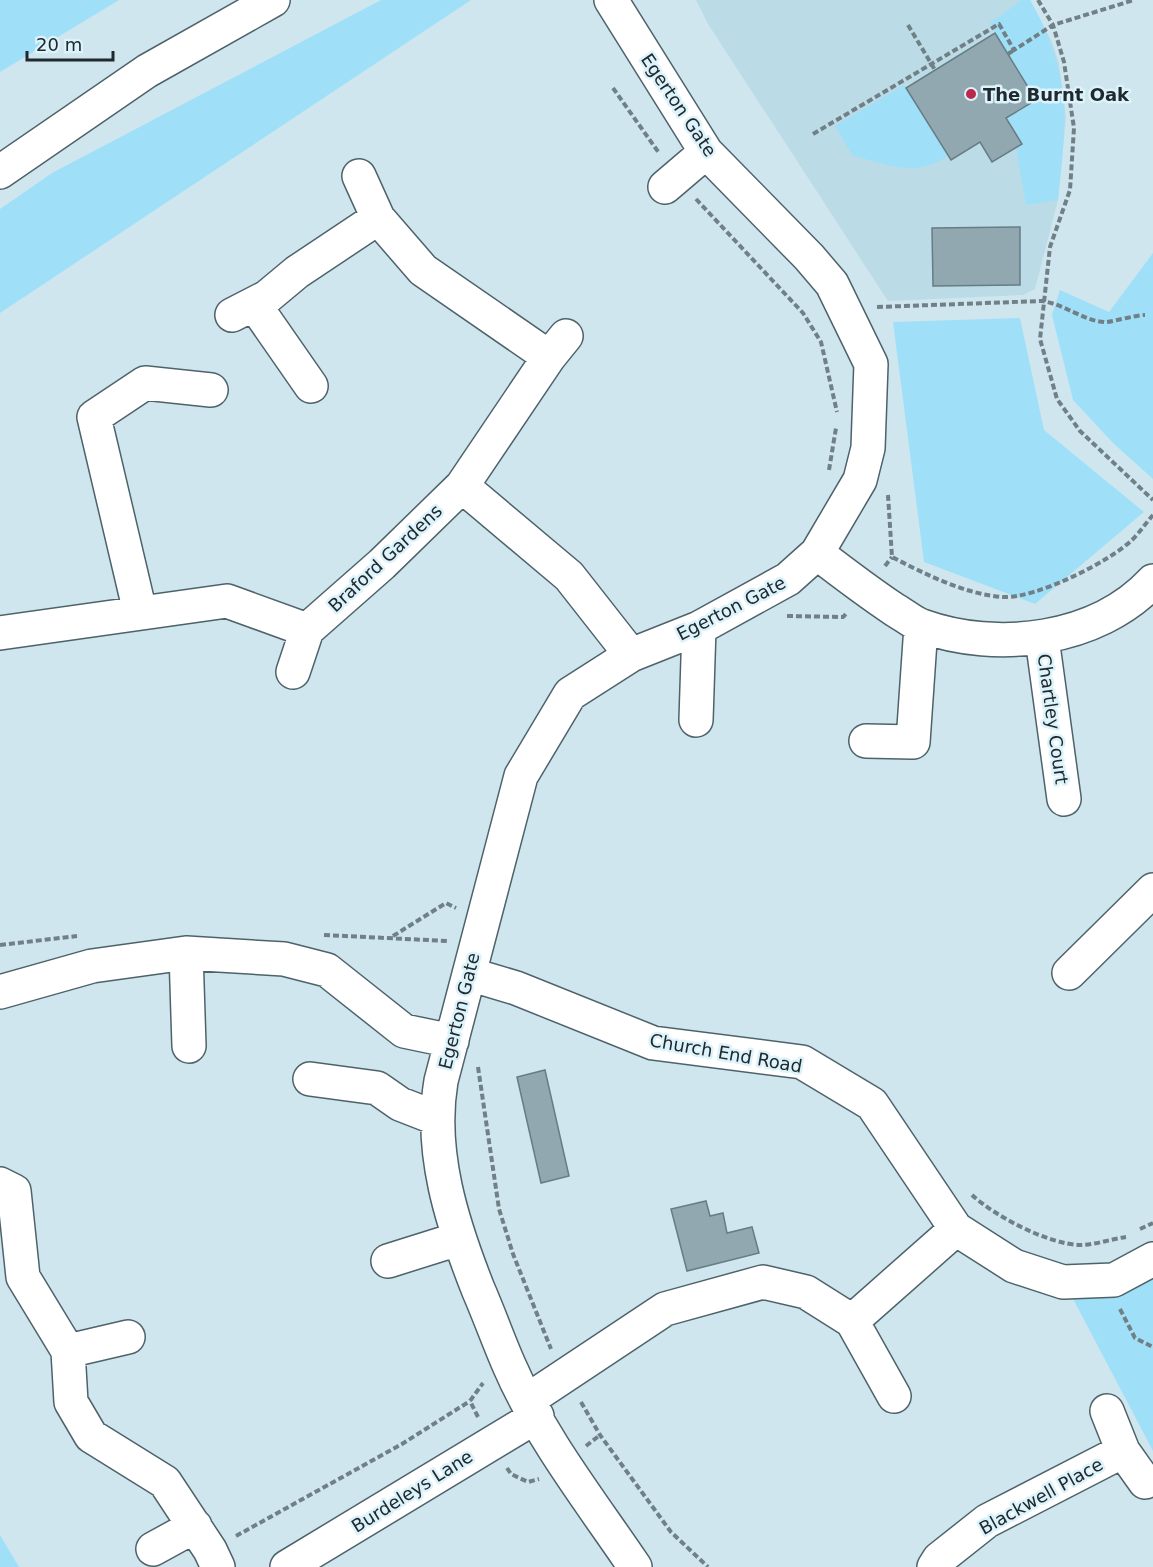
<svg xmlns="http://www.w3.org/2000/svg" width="1153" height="1567" viewBox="0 0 1153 1567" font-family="'DejaVu Sans',sans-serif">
<rect width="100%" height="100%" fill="#cfe6ef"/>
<path fill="#bbdbe7" d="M696 0H1030L1052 42 1059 64 1066 117 1058 200 1035 289 1023 295 888 301 708 24Z"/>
<path fill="#9fe0f8" d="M0 0H119L0 72Z
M381 0H471L0 313V209L52 173Z
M1022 0H1030C1072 73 1067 119 1058 200L1026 205 1016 147 1022 143 1006 118 1036 100 990 23Z
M904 85 948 156C916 178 887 165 852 155L835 126Z
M1153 253V479L1113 443 1073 400 1052 315 1060 290 1109 312Z
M1020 318 1044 430 1144 512 1035 604 924 562 893 322Z
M1153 1260V1451L1071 1295Z
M0 1535 19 1567H0Z"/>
<path fill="#92a8b1" stroke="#677c84" stroke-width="1.5" d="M995 33 1036 100 1006 118 1022 144 992 162 980 142 951 160 906 88Z
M1020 227V285L933 286 932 228Z
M545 1070 569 1176 541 1183 517 1077Z
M706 1201 710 1216 723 1213 727 1233 752 1227 759 1253 687 1271 671 1209Z"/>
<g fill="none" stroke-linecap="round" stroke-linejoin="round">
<g stroke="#4e626a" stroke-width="36">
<path id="minor" d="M611 0 706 152 809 257 832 284 871 364 868 448 860 480 817 553 788 579 699 628 631 655 570 694 521 776 441 1081C429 1152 452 1223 478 1289 489 1314 498 1340 509 1365 540 1437 591 1502 635 1567
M0 172 147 71 273 0
M359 176 378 218 423 270 549 357 462 486 569 576 631 655
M665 187 706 152
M254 304 311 386
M232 315 267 297 297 272 378 218
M549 357 566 336
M817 553C843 573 868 592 895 610 904 615 913 623 922 626 997 653 1097 641 1153 581
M140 612 94 417 145 383 211 390
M0 633 227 601 307 630
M1042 638 1064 799
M293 672 307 630 382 564 462 486
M696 720 699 628
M866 741 913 742 921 626
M186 953 189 1046
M1069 973 1153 890
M469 974 516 988 653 1043 802 1062 872 1104 956 1229 1014 1266 1063 1282 1114 1280 1153 1259
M0 992 92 966 186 953 284 959 327 970 404 1031 452 1041
M310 1079 377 1088 400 1104 436 1118
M0 1184 14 1191 23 1277 68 1351 71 1402 91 1436 165 1482 210 1550 218 1567
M388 1261 458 1239
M852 1321 956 1229
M68 1351 128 1337
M528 1400 665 1309 763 1282 806 1292 852 1321 894 1396
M1123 1451 1145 1482
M153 1549 195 1526
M287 1567 537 1416
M934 1567 939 1559 987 1521 1123 1451 1107 1411"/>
</g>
<path stroke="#708086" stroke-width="4" stroke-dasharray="6 3" stroke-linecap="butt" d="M1038 0 1053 25 1064 62 1074 128 1070 190 1050 247 1040 339 1057 399 1080 431 1153 500
M908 25 935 70
M1008 54 1014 50
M613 88 659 153
M813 134 999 24 1014 50 1053 25 1134 0
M696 199 803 313 821 342 837 412
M877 307 1042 301C1064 304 1084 321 1104 322 1108 323 1136 315 1145 315
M829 470 836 428
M888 495 892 557C925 574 966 595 1004 597 1037 598 1109 562 1132 540 1140 532 1146 523 1153 515
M885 566 892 557
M787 616 843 617 846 614
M324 935 448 941
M393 936 446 903 456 908
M0 945 77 936
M478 1067 499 1209 513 1254 551 1349
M972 1195C996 1217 1048 1244 1080 1245 1095 1245 1111 1239 1126 1237
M1140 1229 1153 1223
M1120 1309 1135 1338 1153 1347
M581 1402 600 1435 671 1532 708 1567
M478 1417 470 1401 483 1383
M586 1446 600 1435
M507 1468 511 1474 528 1482 539 1479
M236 1536 402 1444 470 1401"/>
<use href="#minor" stroke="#fff" stroke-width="33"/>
</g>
<circle fill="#ba294a" stroke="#dcf3fc" stroke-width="2" cx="971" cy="94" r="6"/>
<g text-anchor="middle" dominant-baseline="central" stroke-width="5" stroke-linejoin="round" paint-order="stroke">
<g font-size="18" font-weight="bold" fill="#20292d" stroke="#dcf3fc" text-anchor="start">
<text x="983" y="94">The Burnt Oak</text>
</g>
<g font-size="18" fill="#20292d" stroke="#dcf3fc">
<text transform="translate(679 105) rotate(56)">Egerton Gate</text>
<text transform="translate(385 558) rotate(-43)">Braford Gardens</text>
<text transform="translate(731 608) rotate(-27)">Egerton Gate</text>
<text transform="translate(1053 719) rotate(82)">Chartley Court</text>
<text transform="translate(459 1011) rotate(-76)">Egerton Gate</text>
<text transform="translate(726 1053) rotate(10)">Church End Road</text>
<text transform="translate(412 1491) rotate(-32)">Burdeleys Lane</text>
<text transform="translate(1041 1496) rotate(-29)">Blackwell Place</text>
</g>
</g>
<path d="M27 51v9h86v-9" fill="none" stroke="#20292d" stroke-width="3"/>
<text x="36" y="51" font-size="18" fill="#20292d" stroke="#dcf3fc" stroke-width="4.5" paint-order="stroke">20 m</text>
</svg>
